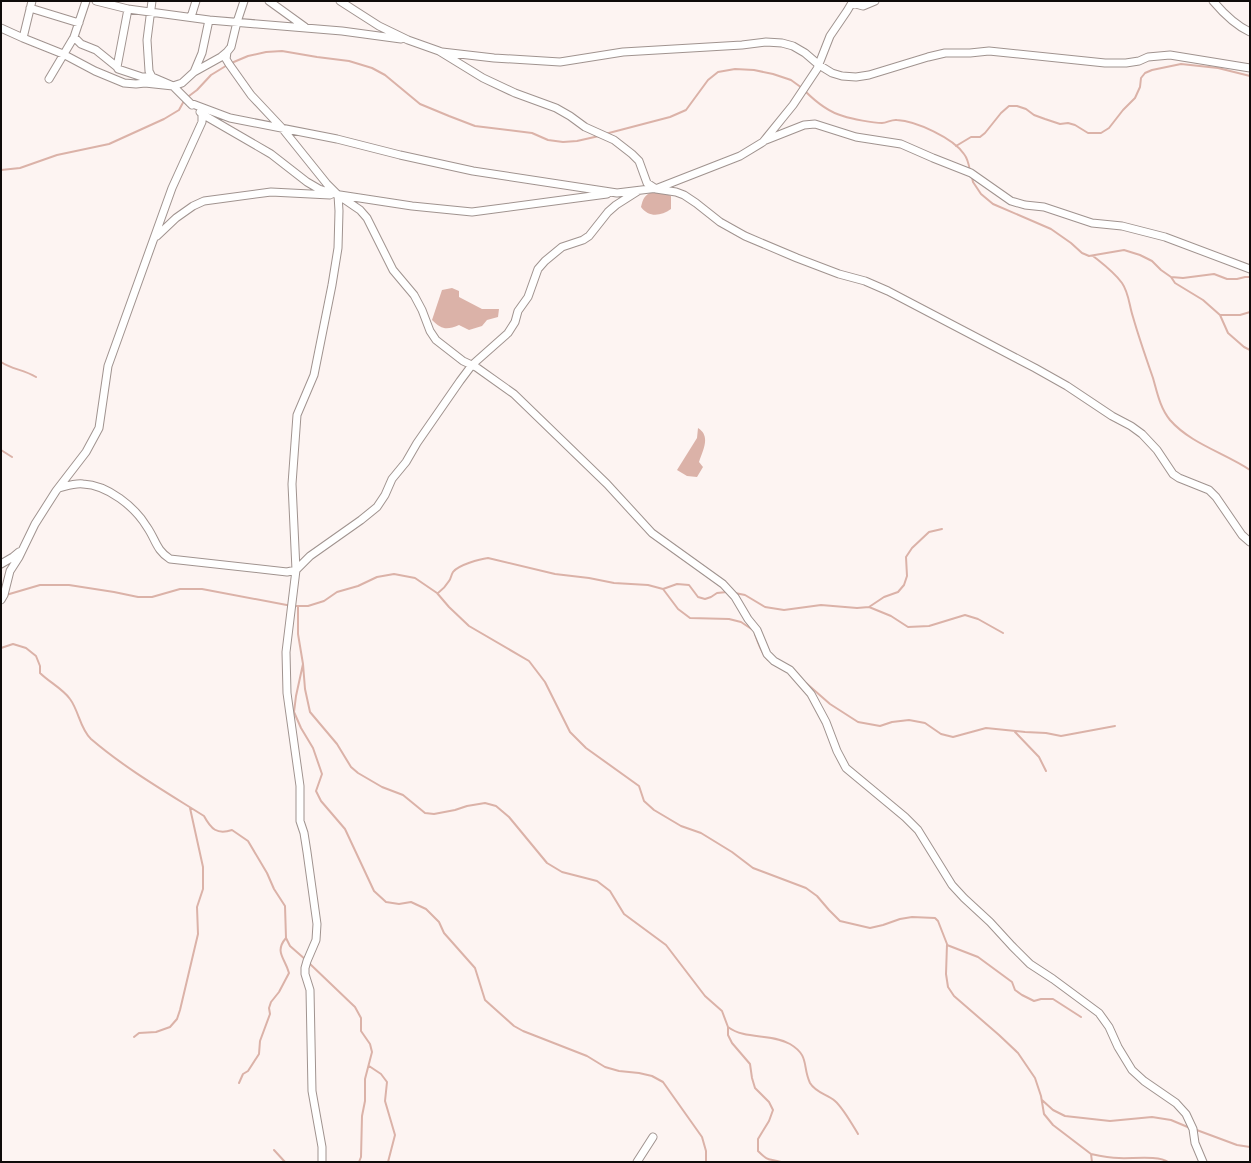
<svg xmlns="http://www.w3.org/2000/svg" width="1251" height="1163" viewBox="0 0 1251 1163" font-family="Commissioner,sans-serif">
<rect width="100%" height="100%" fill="#fdf4f2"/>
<path fill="#dbb2a8" d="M651 192 665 193 671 196V209C661 216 649 218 641 207 643 199 644 196 651 192Z
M452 288 459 291V297L482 309H499L498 317 487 320 482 326 469 330 459 325C447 330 442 330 432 320L442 290Z
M698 428C711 436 703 450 699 462L703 467 697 477 687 476 677 470 697 438Z"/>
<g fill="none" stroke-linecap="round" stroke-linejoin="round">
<path stroke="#dbb2a8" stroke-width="2" d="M805 91C816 102 828 112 843 116 852 119 873 123 882 123 887 123 892 119 897 120 916 121 953 138 964 154 968 159 969 165 970 171
M605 134 670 117 686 110 708 80 718 72 735 69 754 70 773 74 791 80 802 88
M956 146 971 137H980L985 133 1001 113 1009 106H1017L1026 109 1034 115 1045 119 1060 124 1068 123 1075 125 1088 133H1101L1109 128 1123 110 1135 98 1140 87 1141 78 1145 73 1152 70 1181 64 1218 68 1250 76
M1 170 20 168 57 155 109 144 164 119 179 110 185 99 197 90 211 75 229 64 248 56 266 52 282 51 317 57 349 61 372 68 385 75 420 104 449 116 475 126 532 133 548 140 563 142 577 141 599 136
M972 177 973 182 981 194 993 204 1051 229 1071 243 1082 253 1089 256 1124 250 1140 255 1152 261 1161 270 1171 277 1183 278 1214 274 1227 279H1237L1245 277H1250
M1093 256C1103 264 1114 272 1122 283 1129 293 1129 305 1133 317 1139 338 1146 358 1153 378 1157 392 1160 408 1170 420 1191 444 1225 453 1250 470
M1171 277 1175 283 1203 300 1220 315 1228 333 1244 347 1250 350
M1220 315H1240L1250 312
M1 362C13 370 23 369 36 377
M1 450 12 457
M663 589 677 584 689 585 698 597 705 599 711 597 717 593 727 592
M438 593C442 590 446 586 449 581 451 579 451 575 453 572 458 565 480 559 488 558L555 574 589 578 614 583 648 585 663 589 678 609 690 618 729 619 741 622 753 630
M735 593 745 595 765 607 784 610 821 605 857 608 869 607 891 616 908 627 929 626 965 615 978 619 1003 633
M6 595 40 585H69L114 592 138 597H152L180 589H202L292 606H308L324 601 337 592 358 586 377 577 394 574 415 578 437 593 449 607 469 626 529 661 545 682 570 732 586 748 639 786 644 801 654 810 681 826 701 833 732 852 753 868 806 888 817 896 829 910 840 921 870 928 883 925 900 919 912 917 935 918 938 921 947 944 946 974 948 987 954 996 999 1035 1018 1053 1035 1078 1041 1096 1044 1114 1053 1125 1091 1154 1092 1162
M298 606V634L303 664 296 696 294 712 301 728 313 748 322 774 316 791 321 801 345 829 374 891 386 902 399 904 411 902 426 909 439 922 444 933 475 968 485 1000 514 1026 523 1031 587 1056 605 1067 619 1071 639 1073 652 1076 663 1082 702 1137 706 1151V1162
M869 607 884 597 898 592 904 585 907 576 906 557 912 548 929 532 942 529
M755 634C758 643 761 653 768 660
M1 648 13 644 26 648 36 656 40 666V673C49 682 63 689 70 699 79 711 80 729 91 739 126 769 166 792 204 816 211 829 217 835 232 830L248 841 267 873 274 889 285 906 286 938 290 946 306 960
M303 664 305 689 310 712 337 744 351 767 358 773 382 787 403 795 425 813 434 814 455 810 467 806 485 803 496 806 509 817 547 863 562 872 597 881 610 891 624 914 666 945 705 996 722 1011 728 1027V1035L732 1043 750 1064 752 1078 755 1088 769 1102 773 1110 769 1121 758 1139V1151C769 1162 768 1158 781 1162
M806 683 830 704 858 722 880 726 892 722 909 720 925 723 941 734 953 737 986 728 1025 732 1046 733 1061 736 1115 726
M1015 732 1039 757 1046 771
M947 945 978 957 1012 982 1015 990 1022 995 1034 1001 1041 999H1053L1081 1017
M309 963 355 1007 361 1018V1031L370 1044 372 1052 365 1079V1101L362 1116 361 1157 359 1162
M728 1027C745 1040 771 1033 790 1044 810 1056 802 1066 810 1083 816 1093 827 1094 835 1101 843 1108 852 1124 858 1134
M134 1037 139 1033 156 1032 170 1027 177 1019 180 1010 198 934 197 907 203 889V867L190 808
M369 1066 381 1074 387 1082 385 1101 395 1135 388 1162
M239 1083 243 1074 248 1071 259 1054 260 1041 270 1014 269 1008 271 1002 279 992 289 973C285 958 274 952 286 938
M1042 1100 1053 1110 1065 1116 1110 1121 1152 1117 1171 1120 1190 1128
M1194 1129 1237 1145 1250 1147
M274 1150 285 1162
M1091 1154C1100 1156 1109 1158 1119 1158 1130 1159 1159 1155 1168 1162"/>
<g stroke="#a0938f" stroke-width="9">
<path id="minor" d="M96 1 128 9 209 20 342 31 401 39
M152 1 147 40 149 71 152 77 173 86 192 105
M244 1 237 22 231 47 227 52 226 59 229 64 251 95 282 128 327 184 338 195 360 210 367 218 393 270 414 295 422 310 430 331 436 340 463 361 476 367 514 394 607 484 652 533 723 584 735 597 748 619 757 630 767 654 774 661 790 670 811 694 826 722 837 751 846 768 905 817 918 830 952 885 964 898 990 922 1012 946 1030 964 1053 979 1099 1013 1109 1027 1118 1047 1132 1070 1144 1081 1176 1103 1186 1114 1193 1129 1195 1143 1203 1162
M269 1 305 27
M340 1 379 26 408 40 439 51 483 78 515 93 556 108 570 116 585 127 614 140 632 154 639 161 647 183 656 189 676 192 684 195 696 203 720 222 745 236 797 258 839 274 865 281 888 291 1035 368 1067 386 1112 416 1131 426 1142 434 1157 450 1173 474 1179 478 1209 490 1216 497 1242 535 1250 542
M1213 1C1224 14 1235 25 1250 32
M852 3 863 6 875 1
M30 8 79 23
M128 9 117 67 118 69 142 77H152
M191 17 196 1
M1 28 23 38 63 54 95 71 124 83 136 84 145 83 173 86 182 83 194 72 221 57 227 52
M74 37 81 44 96 50 117 67
M23 38 32 1
M442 52 494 58 560 62 623 52 742 45 766 42 782 43 793 46 805 53 819 65 832 73 842 76 856 77 869 75 928 57 945 53H970L989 51 1105 63H1126L1139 61 1148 57 1170 55 1250 68
M194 72 202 53 209 20
M49 79 74 37 86 1
M190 103 230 118 337 139 400 155 473 171 617 193 658 188 740 156 763 142 793 105 817 69 830 36 847 11 853 1
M202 114 271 154 307 182 319 189 338 195 339 211 338 248 332 285 314 375 297 415 292 484 296 570 286 652 287 693 300 786V821L304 833 307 852 317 924 316 940 307 961 305 968V974L310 990 312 1091 322 1147V1162
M766 140 804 125 815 124 856 137 901 144 933 158 971 173 1011 201 1025 205 1044 207 1092 223 1122 226 1165 237 1250 269
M340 195 412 206 472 212 607 194
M157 236 176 218 193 206 204 201 271 192 330 195
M59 488C67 486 75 483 83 484 108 485 135 507 147 527 156 540 156 550 170 559L287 572 296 570 310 556 361 520 377 507 385 495 392 479 406 462 417 443 460 381 472 365 508 333 515 322 518 311 528 297 538 269 545 261 562 247 583 240 589 236 608 212 616 205 638 191
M1 564 13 557 19 552
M1 600 4 595 10 571 19 557 35 524 56 491 86 452 99 428 108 366 172 188 202 122V114L200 112
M637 1162 653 1137"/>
</g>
<use href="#minor" stroke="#fff" stroke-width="7"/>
</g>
<rect width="1251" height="1163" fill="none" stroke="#0f0b0a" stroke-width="4"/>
</svg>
